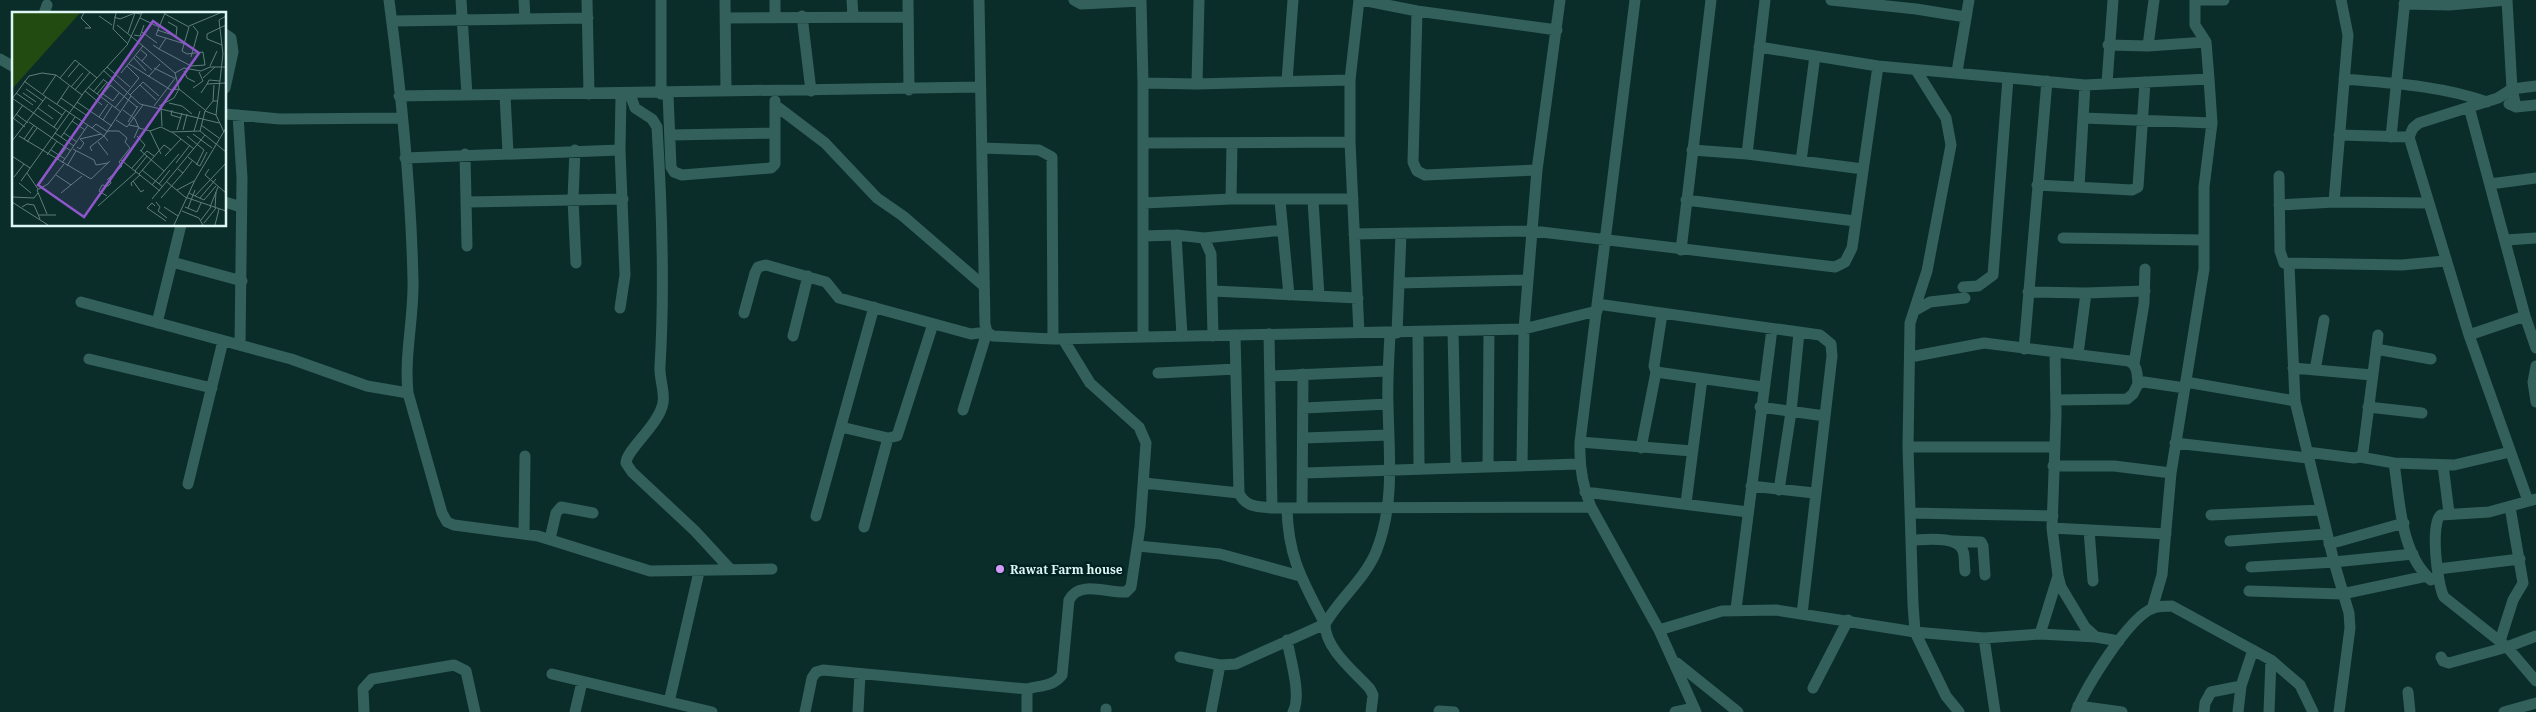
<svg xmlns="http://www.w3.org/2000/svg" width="2536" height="712" viewBox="0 0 2536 712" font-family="'Noto Serif',serif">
<rect width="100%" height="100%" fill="#0a2d2a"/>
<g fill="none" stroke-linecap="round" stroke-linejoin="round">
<path stroke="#33605b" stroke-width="11" d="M389 0C401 91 411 189 413 280 414 318 404 355 408 393L442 513 447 522 454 525 538 536 650 571 772 569
M461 0 467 95
M524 0 525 19
M587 0 589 94
M661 0V94
M725 0 726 91
M775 0V17
M852 0 853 16
M908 0 909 90
M979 0 985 324 987 332 993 336 1053 339 1524 329 1597 311
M1074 0 1081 4 1141 1
M1141 0 1143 83V337
M1359 0 1350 80V142L1359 333
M1362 0 1417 11 1557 30
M1635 0 1580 442C1579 465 1582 485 1591 507L1659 630 1696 712
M1831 0 1916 9 1966 17
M2195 0H2224
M2507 0 2512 89 2516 107
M2404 4 2449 5 2507 0
M1417 11 1413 162 1417 171 1425 175 1537 170
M44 14 47 5
M802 16 811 91
M725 18 908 17
M392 21 588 18
M225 34 231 38 233 52 225 88
M2108 45 2148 46 2206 42
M2148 46 2154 0
M1759 47 1878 66 2085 85 2209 79 2206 42 2195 25V0
M0 59 14 67
M1916 70 1946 118 1951 145 1927 271 1910 323 1908 447 1913 604 1915 632 1946 696 1959 712
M1957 72 1969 0
M2344 79C2391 83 2442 86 2487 102
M1287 81 1293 0
M1143 83 1197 84 1350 80
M2107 83 2113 0
M1197 84 1199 0
M630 94 635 108 652 119 657 127C662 207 665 286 660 366 659 378 665 391 663 403 659 425 626 450 626 463L632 472 695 531 731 570
M668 94 671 167 674 172 682 175 771 168 775 164V101
M505 95 508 153
M399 96 980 87
M2509 104 2516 107 2536 105
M775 105 825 143 877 198 903 216 984 286
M2469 107 2525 316 2536 348
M225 114 280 119 401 118
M238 115 242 178 240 345
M2083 118 2212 123
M670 135 774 133
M2339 135 2409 137
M2391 137 2405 0
M1143 143 1350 142
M982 148 1039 150 1052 157 1053 339
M575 150 573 199 576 263
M1692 150 1747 154 1863 169
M465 154 467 246
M1747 154 1765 0
M405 158 620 150
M1801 161 1815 56
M2279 176 2280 251 2284 263 2402 265 2445 261
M2490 184 2536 178
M2037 185 2132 190 2138 187 2145 82
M2079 187 2085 85
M1231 199 1232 143
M1313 200 1319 296
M1686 200 1855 221
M1280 201 1289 295
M225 202 241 207
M467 202 623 199
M2334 202 2348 35 2341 0
M1144 203 1231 199H1353
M2279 205 2334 202 2429 203
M1354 234 1533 231 1835 267 1845 262 1852 248 1878 66
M1176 235 1182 336
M1144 236 1176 235 1204 238 1211 254 1213 336
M1204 238 1283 230
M2063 238 2203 240
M2506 240 2536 238
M1681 250 1711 0
M172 262 242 281
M2289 265 2295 401 2334 562 2349 613 2350 628 2339 712
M1399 283 1528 280
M1963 287 1978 286 1993 275 2008 78
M1213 291 1358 298
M2028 292 2086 293 2145 291
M81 302 291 359 367 386 408 393
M1597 304 1820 335 1831 344 1832 356 1802 614
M620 308 625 275 620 150 621 94
M1914 311 1930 302 1965 298
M744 313 755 273 758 267 766 265 826 282 839 298 971 334 987 332 963 410
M1662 314 1654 366 1656 372 1763 387
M157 323 181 225
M1453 331 1456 467
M1397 333 1401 234
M1418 333 1419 469
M1269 334 1272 508
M1235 335 1239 493C1246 508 1258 506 1272 508L1591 507
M2469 335 2525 316
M793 336 808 276
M2024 349 2047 81
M2376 349 2431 359
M2055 353 2056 416 2052 528 2058 576 2061 587 2085 627 2096 637
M2078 354 2086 293
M1910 357 1984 343 2129 361C2138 366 2137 374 2138 384
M89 359 212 388
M2134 364 2144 303 2145 269
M2536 366 2533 382 2536 402
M2293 368 2372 375
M2315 370 2324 320
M1158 373 1236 369
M1270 376 1388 371
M2186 382 2295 401
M2056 400 2127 399 2133 394 2138 384 2144 382 2185 388
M1760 407 1825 416
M2368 407 2422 413
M1304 408 1388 404
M841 427 888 438 897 436 933 324
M1304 438 1389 435
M1580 442 1692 451
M2175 443 2308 458
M1908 447H2055
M1641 448 1656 372
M2307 452 2354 458 2360 457 2363 452 2378 335
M2360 457 2394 463 2454 465 2510 452
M2394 463C2400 501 2400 553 2431 580
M2443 465 2449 513
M1522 466 1524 329 1537 170 1560 0
M2053 466H2114L2171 473
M1488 467 1489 330
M1304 473 1579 464
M1144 483 1239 493
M188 484 223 341
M1751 486 1814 493
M1779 490 1791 412 1799 333
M1585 492 1748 512
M2536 499 2489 512 2441 515C2430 522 2437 585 2444 597L2507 647 2536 681
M2528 501 2469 335 2409 137 2413 128 2419 123 2498 98 2512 89 2536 86
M1686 503 1702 379
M1302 508 1303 374
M1911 513 2053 516
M2211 515 2321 510
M816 516 874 307
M864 527 888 438
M2052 528 2166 534
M2089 530 2093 581
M524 534 525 456
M550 539 556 513 561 507 593 513
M1911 540C1924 540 1958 535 1963 551 1965 556 1964 565 1965 571
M1952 541 1981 542 1983 546 1985 575
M2230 541 2327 534
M2329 544 2404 523
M1138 546 1220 554 1300 576
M2251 567 2334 562 2413 554
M2438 569 2520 559
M2249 591 2342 594 2427 576
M1736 609 1772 329
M2152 609 2162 575 2171 473 2204 269V187L2212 123 2209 79
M1659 630 1722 611 1776 610 1915 632 1984 638 2040 634 2096 637 2119 641
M2040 634 2058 576
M1984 638 1995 712
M1287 640C1290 658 1302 696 1293 712
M2500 641 2513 600 2523 583 2510 507
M1180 657 1220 665 1236 664 1325 624C1303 581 1288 558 1287 508
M2441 657 2443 661 2449 663 2507 647 2536 636
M1677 663 1738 712
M552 674 712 712
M1813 688 1848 620
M1027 689V712
M2408 692 2410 712
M669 702 699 572
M2078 706 2122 712
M1439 711 1454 712
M364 712 363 689 372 679 454 665 466 671 475 712
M575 712 582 682
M805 712 812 678 816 672 823 670 1027 689C1040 685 1053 687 1062 675L1069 600C1079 580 1107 593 1126 592L1131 587 1140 527 1146 443 1139 427 1090 383 1063 339
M858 712 860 674
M1106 712V709
M1211 712 1220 665
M1371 712 1373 695 1370 689C1355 672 1325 649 1325 624 1340 598 1364 580 1376 552 1395 505 1389 455 1388 405 1387 381 1389 357 1390 333
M1675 712 1694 708
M2076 712C2086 687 2128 618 2153 608 2159 606 2166 606 2172 606L2271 660 2300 685 2313 712
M2204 712 2205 703 2211 692 2241 686
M2238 712 2241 686 2253 650
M2269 712 2271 660
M2504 712 2536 703"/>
</g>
<circle fill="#d59bfa" stroke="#002321" stroke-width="2" cx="1000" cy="569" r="5"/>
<g text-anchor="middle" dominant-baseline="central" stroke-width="5" stroke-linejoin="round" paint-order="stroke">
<g font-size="12" font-weight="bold" fill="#dff7f4" stroke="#002321" text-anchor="start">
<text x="1010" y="569">Rawat Farm house</text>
</g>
</g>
<g transform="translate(12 12)">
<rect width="214" height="214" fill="#0a2d2a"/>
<path d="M0 1H68L0 77Z" fill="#214b10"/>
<path fill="none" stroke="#5f7e7b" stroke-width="1" d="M72 1 69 6 79 16H73M153 1 144 23 173 32M153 2 177 15 170 39 175 42 191 40 193 53M87 4 100 13M102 5 108 7 123 1 129 2M128 6 147 15M105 13 131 34 109 61M177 14 208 1M145 18 164 24 165 15 156 10M130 20 145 31M116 21 123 1M122 23 128 24 132 13M116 31 130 1M141 33 147 37 154 26M210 33 195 27V22L214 13M131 34 163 61M147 37 179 54 193 53M129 38 135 43 130 49M124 44 140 58M179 45 186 20 181 14M122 46 134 59M117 52 159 78 167 77 163 61 172 56 189 59 198 55H214M198 54 205 39M95 55 118 75M142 56 162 66M91 58 128 92 207 111M172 59 175 66 183 70M103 61 116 46M56 65 68 51M136 65 148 52M48 66 63 48 85 66M191 66 203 55M92 68 125 95M12 69 34 85M195 72 197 68 208 69M128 73 144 88M59 75 71 61M76 75 109 100M181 76 191 69 187 60M14 77 31 89M63 78 78 60M73 79 90 93M81 80 92 67M4 81 21 93M11 81 24 90M189 81 195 72 214 71M31 82 44 63M85 82 95 70M91 82 101 89 107 81M118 83 131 70 147 84M88 85 99 73M0 86 46 118M49 86 74 103 78 99M0 87 17 64 30 61 44 63 70 83M201 89 202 73M65 90 100 114M157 91 170 94 180 102M45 92 57 74M36 93 50 103M142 94 164 65M147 94 162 86 167 77 193 98M149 95 150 114M26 96 41 107M103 96 127 66 115 54M111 98 123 107 127 116 138 119 149 115 159 120 188 119 214 140M160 98 159 103 169 106M193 99 201 89H206M4 102 16 111M87 105 96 92M1 106 13 115M0 108 11 93M91 108 100 94M104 108 115 115 131 93M60 109 73 118M17 110 59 139M116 110 126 94M117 113 127 115 122 126M189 113 207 126M42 115 54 98M80 116 84 112 96 120M165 118 170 101M171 118 175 102M96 119H107L115 126 113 130 118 136 107 150 110 154M138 119 149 142M182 119 188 99M188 119 193 99 204 103M160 120 182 137M212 120 204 103 211 42 207 8 214 4M43 121 62 134M52 121 65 130M181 122 200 136M7 124 79 167 98 149M125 124 133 133 129 139M175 124 192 138 185 152 176 145M49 125 63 105M12 127 22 113M68 127 89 122M0 129 34 85 92 124 119 84M15 130 25 116M86 130 96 143M65 135 68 137 72 131 68 127M61 137 82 148 84 153 96 151M39 138 53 147M128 138 152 159M80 139 78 135 92 124 96 129M35 143 45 129M0 144 18 156M153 144 169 127M45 148 54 136M109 148 148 179M50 151 76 113M164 151 178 133M184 152 188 154 195 140M55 154 64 139M120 156 135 139 142 144M166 157 171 161 180 149M197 157 193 163 214 181M130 158 151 175M123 159 135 144M15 161 26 177M127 162 152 133 159 138M44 163 59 173M2 165 12 152M95 168 110 154M9 169 73 79 116 32 101 17 104 1M121 169 129 180 132 178M155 170 173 185 214 199M7 171 19 181M147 172 158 158M140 173 167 142M120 174 119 171 128 163M165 178 182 169M49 181 70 164M177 181 183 184 214 151M95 184 87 179 90 173 96 174 99 171 97 166M183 184 192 188 204 174M0 185 22 186 26 181M149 186 171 161M188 186 204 167M140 187 193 123M0 190 36 213M144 190 148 195 146 199 155 206M86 194 124 160M143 194 140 191 135 196 154 209M10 195 15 192 22 193 28 207M152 195 166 204M173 195 185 200 189 191M198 195 206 175M176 196 183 178M203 196 204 180M170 199 187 206 191 213M35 202 25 178 36 172 52 152M27 203H44M189 208 199 195M192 211 204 196M162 213 183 168 214 116M203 213 207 197"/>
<path fill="#8f55ca" fill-opacity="0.15" stroke="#8f55ca" stroke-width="2.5" d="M141 9 187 41 72 205 26 173Z"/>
<rect width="214" height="214" fill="none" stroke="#dff7f4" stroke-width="2.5"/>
</g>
</svg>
